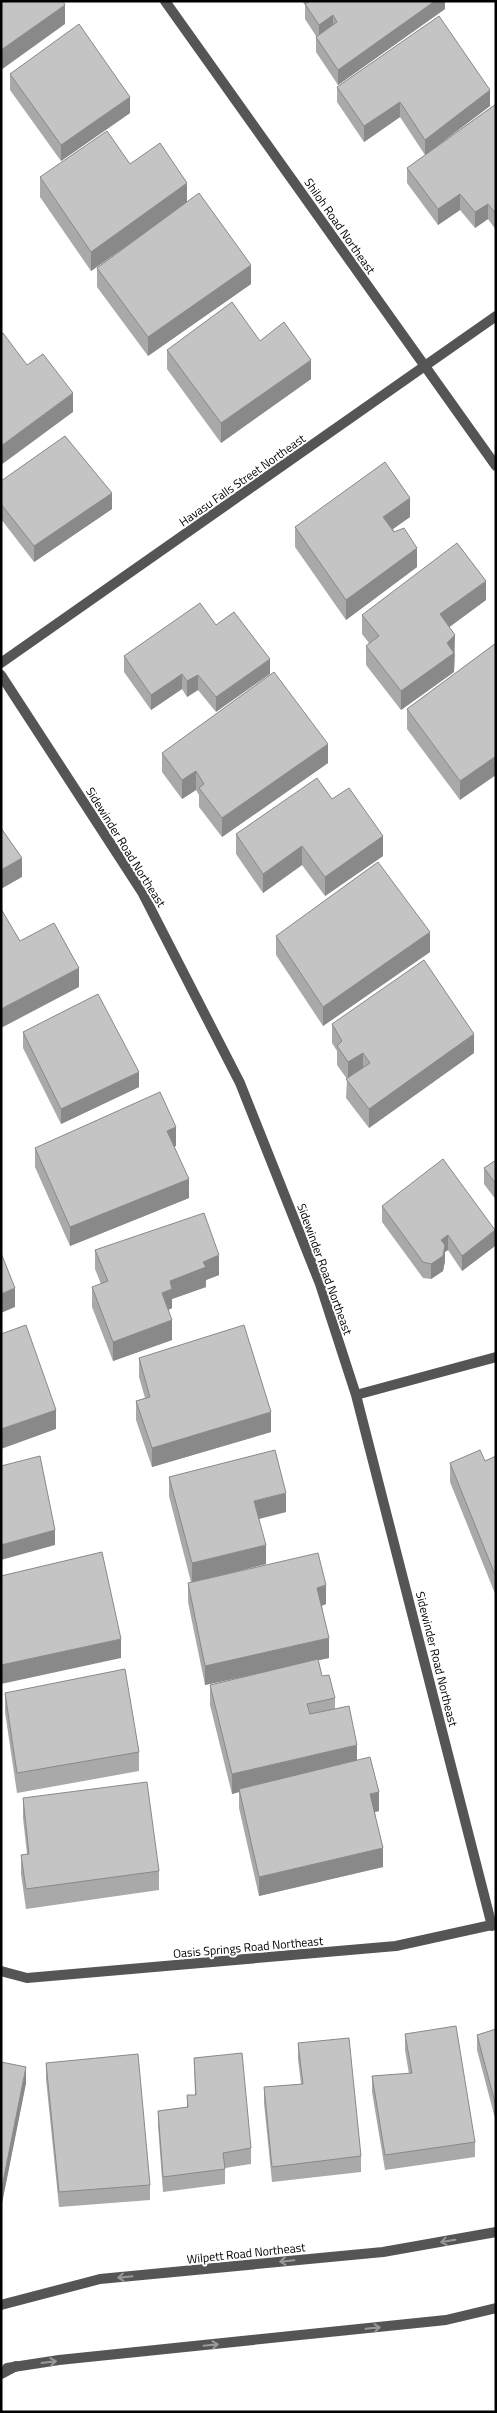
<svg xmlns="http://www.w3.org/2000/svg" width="497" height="2413" viewBox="0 0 497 2413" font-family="'Titillium Web',sans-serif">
<rect width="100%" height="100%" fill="#fff"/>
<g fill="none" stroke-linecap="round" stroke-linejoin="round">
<path stroke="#555" stroke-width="10" d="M165 1 496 466
M1 663 496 316
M1 675 142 892 240 1083 320 1284 356 1395 492 1926
M356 1395 496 1357
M1 1971 27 1978 396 1946 496 1924
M1 2305 100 2279 383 2252 496 2232
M7 2368 59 2360 446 2320 496 2308"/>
<path stroke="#555" stroke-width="10" d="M1 2374 16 2366"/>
</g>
<path fill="#a9a9a9" d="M302 1H445V9L338 85 316 52V36L305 19V5Z
M10 74 130 113 61 161 10 90Z
M337 87 490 106 437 146 496 104V230L488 219 475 228 460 210 438 225 407 183V168L425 155 400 117 364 142 337 102Z
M130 164 187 202 251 284 148 356 97 287V268L135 240 91 271 40 197V177Z
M167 350 311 379 221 443 167 369Z
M1 481 112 509 34 562 1 519Z
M410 517 393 529 417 567 346 620 295 547V527Z
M486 600 449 627 455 655 454 672 401 710 366 665V646L369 643 362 634V615Z
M234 612 216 712 198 690 187 697 182 689 151 710 124 672V656L216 625Z
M496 643 460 800 407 729V709Z
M162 753 328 763 222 837 199 807V795L196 790 182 799 162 772Z
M332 799 383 856 325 896 302 865 263 893 236 854V834Z
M276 936 430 952 323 1026 276 955Z
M332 1024 474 1053 369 1128 346 1098 347 1079 337 1065V1051L332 1043Z
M23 1032 139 1087 61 1124 23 1048Z
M176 1146 174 1147 189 1198 70 1246 35 1167V1148Z
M496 1160V1200L484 1184V1168Z
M382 1206 495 1246 462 1271 448 1250 445 1252V1261L443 1271 431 1279 423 1278 382 1222Z
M95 1250 219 1275 206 1280V1287L172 1299V1308L168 1310 172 1340 113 1361 92 1307V1287L101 1284 95 1269Z
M139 1358 271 1432 152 1467 136 1420V1401L145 1398 139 1377Z
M496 1456V1596L450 1482V1463L485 1461Z
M169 1477 286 1512 259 1519 266 1564 220 1575 326 1604 322 1606 329 1658 318 1660 322 1676 335 1698V1708L379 1811 375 1812 383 1867 259 1896 239 1808V1792L232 1794 210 1705V1685L272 1670 205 1685 188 1602V1583L191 1582 169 1496Z
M5 1693 139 1752V1771L17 1793 5 1712Z
M23 1798 159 1871V1890L26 1909 21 1874V1855L27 1854 23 1818Z
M496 2029V2122L477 2050V2035Z
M405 2034 475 2142V2157L385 2170 372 2092V2076L409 2074 405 2050Z
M298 2043 361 2156V2172L272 2182 264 2103V2087L301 2084 298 2059Z
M194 2058 251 2148V2164L225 2168V2184L163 2192 158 2126V2111L187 2107V2095H195Z
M1 2062 26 2083 2 2203 1 2202Z
M46 2063 150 2185V2200L59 2207 46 2079Z"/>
<path fill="#898989" d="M435 1H445V9L338 85V70Z
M65 5V24L1 70V50Z
M333 15V31L319 41V25Z
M490 90V106L425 155V140Z
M130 97V113L61 161V145Z
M400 102V117L364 142V126Z
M187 183V203L91 271V252Z
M460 194V210L438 225V209Z
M488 204V219L475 228V212Z
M251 265V284L148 356V337Z
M311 360V379L221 443V423Z
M73 393V412L1 465V446Z
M112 493V509L34 562V546Z
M410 498V517L383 536V517Z
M417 548V567L346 620V600Z
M486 581V600L440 634V614Z
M455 635 454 672 401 710V691Z
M270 659V674L216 712V697Z
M182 674V689L151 710V695Z
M198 675V690L187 697V681Z
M328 744V763L222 837V818Z
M496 756V775L460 800V781Z
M196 771V790L182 799V780Z
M383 836V856L325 896V877Z
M302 846V865L263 893V874Z
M22 858V877L1 889V870Z
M430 932V952L323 1026V1007Z
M79 968V987L1 1028V1009Z
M474 1034V1053L369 1128V1109Z
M363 1053V1072L348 1081V1062Z
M139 1072V1087L61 1124V1109Z
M176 1127V1146L167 1150V1131Z
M189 1179V1198L70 1246V1227Z
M495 1230V1246L462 1271V1256Z
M448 1235V1250L445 1252V1261L443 1271 431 1279V1264L441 1240Z
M219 1255V1275L206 1280V1287L172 1299V1308L162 1313V1293L170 1281 203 1262Z
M15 1288V1307L1 1313V1294Z
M172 1320V1340L113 1361V1342Z
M56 1410V1429L1 1449V1429Z
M271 1412V1432L152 1467V1448Z
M286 1493V1512L254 1520V1501Z
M55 1530V1545L1 1560V1545Z
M266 1545V1564L192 1583V1563Z
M326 1585V1604L317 1607V1588Z
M329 1638V1658L205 1685V1666Z
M121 1639V1658L1 1684V1665Z
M357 1745V1764L239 1789V1792L232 1794V1774Z
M379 1792V1811L370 1813V1794Z
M383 1848V1867L259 1896V1877Z
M26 2067V2083L2 2203V2187Z"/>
<path fill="#c4c4c4" stroke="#898989" d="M1 1H63L65 5 1 50Z
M310 1H435L338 70 316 37 337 22 333 15 319 25 305 4Z
M439 16 490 90 425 140 400 102 364 126 337 87Z
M79 24 130 97 61 145 10 74Z
M496 104V214L488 204 475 212 460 194 438 209 407 168Z
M107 131 130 164 160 143 187 183 91 252 40 177Z
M199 193 251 265 148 337 97 268Z
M232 302 260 341 284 322 311 360 221 423 167 350Z
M3 333 27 365 43 354 73 393 1 446V334Z
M65 436 112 493 34 546 1 504V481Z
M385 462 410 498 383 517 394 532 404 528 417 548 346 600 295 527Z
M457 543 486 581 440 614 455 635 447 643 454 653 401 691 366 646 379 636 362 615Z
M200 603 216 625 234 612 270 659 216 697 198 675 187 681 182 674 151 695 124 656Z
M496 643V756L460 781 407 709Z
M274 672 328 744 222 818 199 788 204 784 196 771 182 780 162 753Z
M317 778 332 799 349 788 383 836 325 877 302 846 263 874 236 834Z
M1 828 22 858 1 870Z
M378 862 430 932 323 1007 276 936Z
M1 909 20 941 54 923 79 968 1 1009Z
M424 960 474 1034 369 1109 346 1079 370 1063 363 1053 348 1062 337 1046 342 1041 332 1024Z
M98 994 139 1072 61 1109 23 1032Z
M160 1092 176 1127 167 1131 189 1179 70 1227 35 1148Z
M443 1159 495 1230 462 1256 448 1235 441 1240 445 1245 443 1256 431 1264 423 1262 382 1206Z
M496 1160V1184L484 1168Z
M204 1213 219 1255 203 1262 206 1267 170 1281 172 1289 162 1293 172 1320 113 1342 92 1287 108 1281 95 1250Z
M1 1253 15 1288 1 1294Z
M26 1325 56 1410 1 1429V1334Z
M244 1325 271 1412 152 1448 136 1401 150 1397 139 1358Z
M275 1450 286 1493 254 1501 266 1545 192 1563 169 1477Z
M480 1450 485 1461 496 1456V1577L450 1463Z
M40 1456 55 1530 1 1545V1466Z
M102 1552 121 1639 1 1665V1576Z
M318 1553 326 1585 317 1588 329 1638 205 1666 188 1583Z
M318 1659 322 1676 329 1675 335 1698 307 1704 310 1714 349 1706 357 1745 232 1774 210 1685Z
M125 1669 139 1752 17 1773 5 1693Z
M370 1757 379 1792 370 1794 383 1848 259 1877 239 1789Z
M147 1782 159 1871 26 1889 21 1855 29 1854 23 1798Z
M456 2026 475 2142 385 2155 372 2076 412 2073 405 2034Z
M496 2029V2106L477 2035Z
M349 2038 361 2156 272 2167 264 2087 303 2084 298 2043Z
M242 2053 251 2148 223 2153 225 2169 163 2177 158 2111 188 2107 187 2095H196L194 2058Z
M138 2054 150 2185 59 2192 46 2063Z
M1 2062 26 2067 2 2187H1Z"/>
<defs><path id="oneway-shaft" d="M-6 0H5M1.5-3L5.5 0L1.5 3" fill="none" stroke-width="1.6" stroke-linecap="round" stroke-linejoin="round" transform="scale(1.25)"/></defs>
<g stroke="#999">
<use href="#oneway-shaft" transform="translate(448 2241) rotate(170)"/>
<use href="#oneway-shaft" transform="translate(287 2261) rotate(174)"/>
<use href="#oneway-shaft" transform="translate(125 2277) rotate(174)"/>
<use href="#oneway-shaft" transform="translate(373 2328) rotate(-6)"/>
<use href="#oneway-shaft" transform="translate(211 2345) rotate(-6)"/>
<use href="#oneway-shaft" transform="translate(49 2362) rotate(-7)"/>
</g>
<g text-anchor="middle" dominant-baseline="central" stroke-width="4" stroke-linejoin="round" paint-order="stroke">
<g font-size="12" fill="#000" stroke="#fff">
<text transform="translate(340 226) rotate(55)">Shiloh Road Northeast</text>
<text transform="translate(242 480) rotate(-35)">Havasu Falls Street Northeast</text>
<text transform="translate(126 847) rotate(58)">Sidewinder Road Northeast</text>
<text transform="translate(325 1269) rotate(70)">Sidewinder Road Northeast</text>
<text transform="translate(437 1659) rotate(76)">Sidewinder Road Northeast</text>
<text transform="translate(248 1947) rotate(-5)">Oasis Springs Road Northeast</text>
<text transform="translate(246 2253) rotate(-6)">Wilpett Road Northeast</text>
</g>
</g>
<rect width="497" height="2413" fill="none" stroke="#000000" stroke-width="5"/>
</svg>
